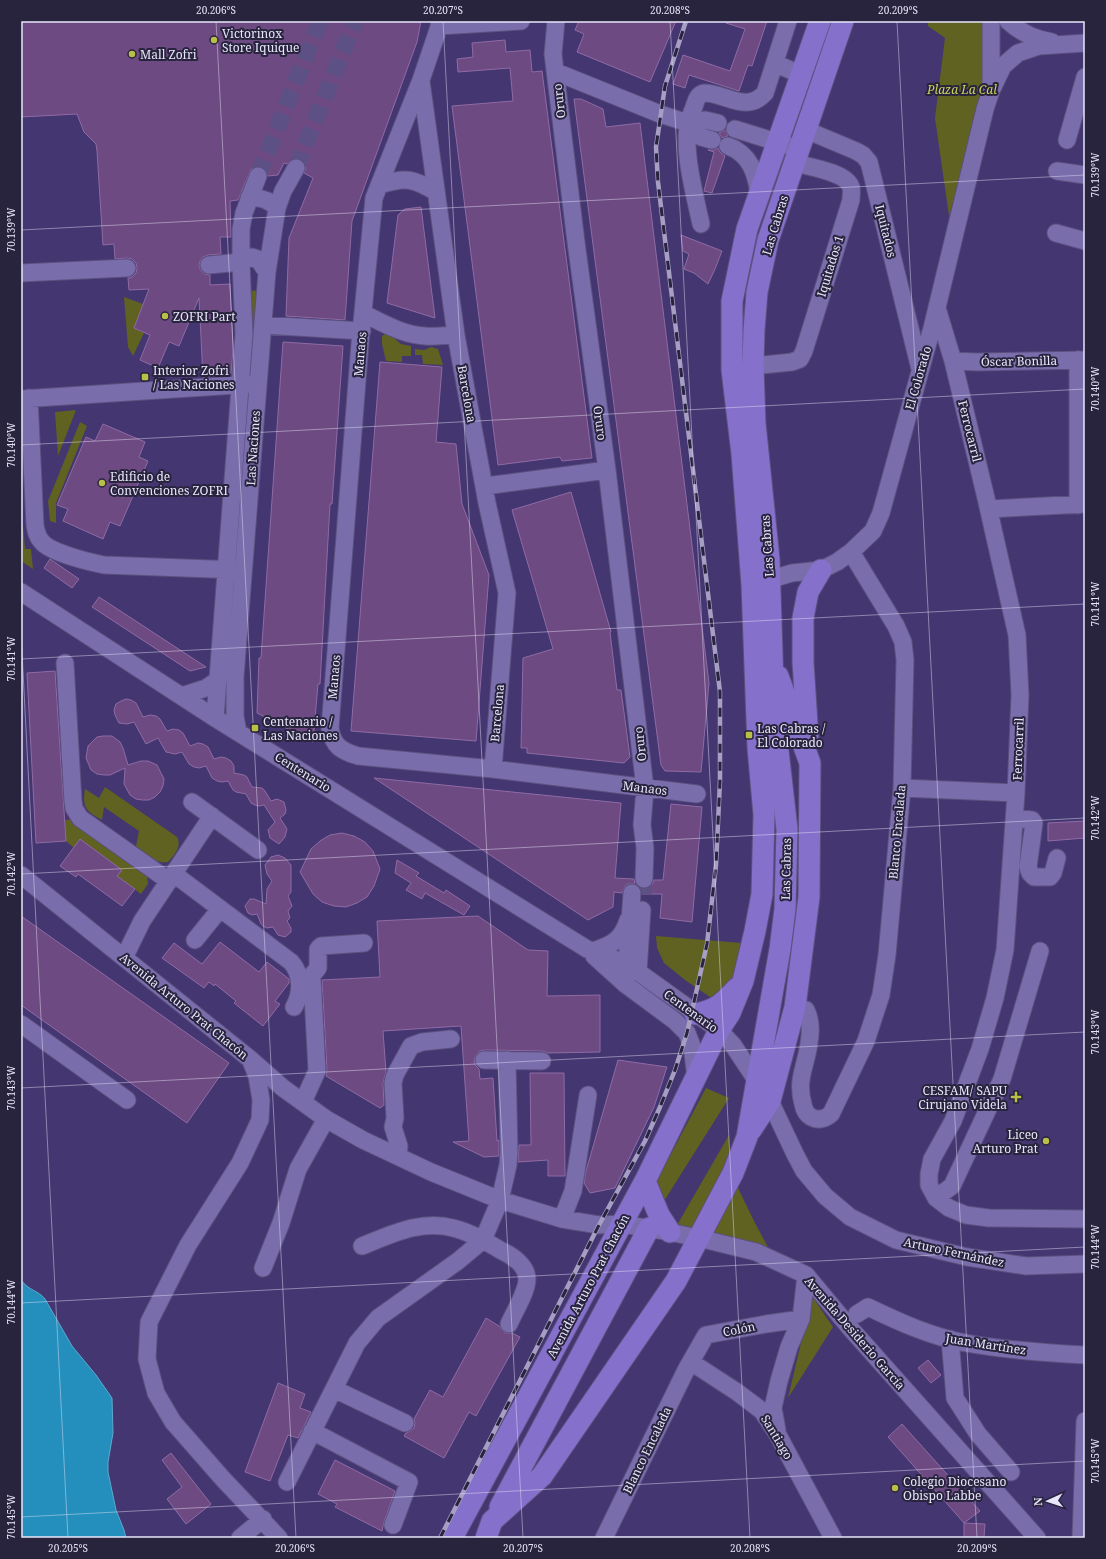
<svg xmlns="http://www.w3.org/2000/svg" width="1106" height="1559" viewBox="0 0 1106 1559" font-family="'Noto Serif',serif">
<rect width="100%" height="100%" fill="#443670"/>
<path fill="#5f6221" d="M928 21H984L985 92 949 216 935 118 945 38 928 26Z
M254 290 257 292 254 329 250 328V293Z
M124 297 143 304 134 328 144 333 133 356 128 347Z
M385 334H389L401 344 411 346V356H402V362L386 361 382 344V336Z
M431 347 438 349 443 365 423 364 422 355H415V349L424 350Z
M76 410 58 456 55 412Z
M80 422 87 426 56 503V523L50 521 48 501Z
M23 526 25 549H31L33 569 21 561V527Z
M105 787 177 837C182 846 175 855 168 862 157 865 144 852 136 846L139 831 104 807 102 820C86 811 82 808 85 789L99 798Z
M77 819 147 874 148 884 141 894 117 876 121 870 80 839 74 848 66 841 65 820Z
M656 936 754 944 746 969 713 999 685 980 664 963 657 948Z
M706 1088 729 1098 659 1209 645 1203Z
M729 1135V1156L739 1190 755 1223 770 1251 673 1232Z
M812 1296 833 1327 788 1398Z"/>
<path fill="#248fbc" stroke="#5fa9cf" d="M21 1280C29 1291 38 1290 45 1299L72 1346 96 1375 112 1398 113 1433 108 1462V1472L116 1510 124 1530 126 1538H21Z"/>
<path fill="#6d4a82" stroke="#8f6ba5" d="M21 21H421L417 42 352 221 345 320 286 316 289 238 313 178 304 173 306 168 304 163 301 159 296 158 291 160 287 164 284 163 278 175 268 176 266 170 261 167 256 166 251 169 238 200 230 201 231 237H220L221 254 208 255 203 257 200 261 199 266 201 271 205 274 210 275V285L230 284 233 350 231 375 203 377 199 298 179 346 169 342 158 368 140 360 150 335 134 328 149 289 129 290 128 278 132 277 136 273 137 268 136 263 132 259 127 258 115 259 114 244 103 245 97 151 96 144 84 132 77 114 21 117Z
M579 21H676L650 82 577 52 584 34 575 30Z
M726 21H767L752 66 748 65 739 91 689 75 685 88 673 84 683 55 730 71 745 29 726 23Z
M505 40 506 52 530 50 532 72 542 71 592 458 562 461 560 457 498 465 452 106 513 101 510 68 458 72 457 59 473 57 472 43Z
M574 99H581L603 109 606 127 640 123 709 683 701 772 665 771 661 765Z
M725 130 728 136 722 138 719 133Z
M718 148 720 152 725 156 712 193 704 191 714 152 708 150H714Z
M421 207 435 318 387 303 398 215 405 209Z
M681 235 722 251 715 269 708 284 694 273 684 269 689 254 683 251Z
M283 342 343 346 332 504H330L320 684H318L313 742 257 713 259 658H261Z
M380 362 442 367 436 442 456 444 462 504 489 575 476 741 351 731Z
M103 424 145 442 139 457 148 461 120 526 110 522 103 539 63 521 68 509 57 505 86 437 95 441Z
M571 492 611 632H610L617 690H621L630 757 624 763 527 753V748H521L523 658 553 649 512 510Z
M50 559 79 579 72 588 44 568Z
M99 597 206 667 190 671 92 607Z
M55 671 66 841 36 843 27 673Z
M126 699 131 700 136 703 143 717 150 715 156 716 160 719 167 731 173 729 179 730 183 733 190 746 198 743 203 744 208 747 214 759 221 757 226 758 231 761 234 766V773L244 775 247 777 252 787 262 788 265 791 271 801 277 799 284 802 286 810 285 814 280 818 287 829 285 837 279 844 270 838 268 830 275 822 264 805 259 806 255 805 251 803 246 794 236 792 233 790 228 781 222 782 217 781 212 778 206 766 199 768 194 767 189 764 182 752 175 754 166 752 158 738 146 744 134 722 127 724 119 723 115 715 114 710 116 704 121 701Z
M103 736H112L120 742 123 748 128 765 141 761H148L157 765 164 779 163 786 160 792 155 797 149 800H142L136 799 130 795 124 784 125 768 110 775H104L97 774 91 770 86 758 88 746 97 737Z
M374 778 621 803 615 878 634 879 635 884H627L624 888 622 893 614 892 613 907 588 920Z
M671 804 702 807 692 922 660 918 662 894H642L641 888H649L652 885 654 880H663Z
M1085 821V838L1048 841V823Z
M342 833 354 836 365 842 373 851 380 869 374 886 367 897 357 903 346 907 334 906 322 902 313 894 300 872 311 849 320 841 330 835Z
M80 839 122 870 117 876 135 889 122 906 78 874 76 877 60 866Z
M278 855 285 858 291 865V892L288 896 292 906 288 911 290 918 287 921 291 928V932L285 937 278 935 273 927 267 928 263 926 261 924 257 914 252 915 248 913 245 906 250 899H254L266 904 267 889 272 881 267 874 265 865 271 857Z
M397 860 419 873 416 876 444 893 446 890 470 906 464 915 425 893 422 899 406 890 411 883 395 873Z
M21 916 229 1063 187 1123 21 1005Z
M478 916 528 950 548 951 547 996 600 995V1052L548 1053 542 1051 484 1050 480 1051 476 1055 474 1060 475 1065 479 1069 480 1079 493 1078 497 1141 499 1140V1156L484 1157 453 1142 469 1141 461 1026 383 1031 386 1072 383 1083 384 1105 380 1108 326 1076 327 1070 322 980 380 977 377 921Z
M220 942 259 972 267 962 289 979V983L275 1001 280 1004 263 1026 234 1003 236 1001 215 984 214 986 209 982 204 988 162 958 174 943 202 964Z
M618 1060 667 1067 654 1107 615 1188 590 1193 584 1183 586 1171Z
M530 1073H564L565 1176H548V1160L518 1162 519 1145H531Z
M486 1318 499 1326 505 1333H512L520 1337 476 1416 469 1412 444 1458 404 1436 406 1433 410 1431 414 1428 415 1423 414 1419 430 1390 443 1397Z
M928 1360 941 1375 931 1383 918 1368Z
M278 1383 305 1394 300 1408 311 1412 298 1438 288 1435 270 1481 245 1472Z
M902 1424 980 1511 964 1523 888 1437Z
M171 1453 211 1504 186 1524 167 1499 182 1487 162 1460Z
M335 1460 395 1491 384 1522 382 1531 335 1507 337 1504 318 1494Z
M964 1523 985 1524 984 1538H964Z"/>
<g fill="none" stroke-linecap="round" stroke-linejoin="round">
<path stroke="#5d5085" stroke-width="17" stroke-dasharray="17 8" stroke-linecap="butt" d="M296 168 355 21
M258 176 320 21
M643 894 644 879"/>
<g stroke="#5c507f" stroke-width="19">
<path id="minor" d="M441 21 421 80 374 198 360 343 330 728C333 746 341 751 358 756L493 769 697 794
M556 21 553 54 576 242 607 470 645 788 642 825 645 848 644 879
M1008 21C1021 33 1034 39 1052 42
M439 26 521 21
M775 63 801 75
M556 72 660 114 688 123 701 137 712 140
M421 81 456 335 487 503 507 593 493 769
M991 86V21
M688 123 705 120 718 123
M735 129 799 149
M806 130 856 151 863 155 869 162 920 369
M1067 140 1085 77
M728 146C750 154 756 173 759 194
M1057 171 1085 175
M380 185C405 177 413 178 436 192
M249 198C261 197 269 200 277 208
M701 224C695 196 682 149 689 122 690 117 692 112 694 107 696 101 697 95 704 93 726 93 746 114 765 93L788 21
M1056 233 1085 241
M209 265 241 262 252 257 258 259 267 272
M21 273 127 268
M937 308 953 361 986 498 1017 635 1020 695 1016 793 1005 950 995 998 980 1049 953 1121 932 1159 929 1174V1185L936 1198 949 1208 966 1215 989 1218 1085 1219
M364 314C383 323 403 335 425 336 435 337 446 335 456 335
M263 325 362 331
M953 361 977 362 1085 360
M753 366 792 362 800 359 804 351 851 200C851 196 852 191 851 187 846 172 809 167 795 163
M29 398 35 525C36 531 37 537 42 542 51 553 90 562 104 565L238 570
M21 399 252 384
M485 486 607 470
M1078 505V360
M989 509 1085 504
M758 583 792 573 821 570 837 562 851 552 873 531 881 513 932 328 985 109 991 91 1003 66 1018 53 1039 46 1085 43
M21 592 215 718 587 949 627 964 719 1030 733 1045 770 1101 795 1154 804 1171 825 1196 850 1217 896 1240 967 1257 1026 1266 1085 1264
M65 663 73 801 74 808 80 818 169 881
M181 696 206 688 218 680
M215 718 242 361 244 334 241 262V229L244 213 258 176
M238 732 235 716V677L267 272 277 208 283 191 296 168
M902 788 1016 793
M192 802 258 850
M1015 818 1032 820 1034 823 1028 867 1030 873 1034 877H1050L1053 873 1057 858
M174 874 291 962C302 974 302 993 294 1007
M21 875 250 1059 283 1088 326 1119 363 1140 431 1172 500 1200 562 1219 599 1225 622 1224 670 1232 711 1241 756 1252 806 1275 851 1329 1037 1538
M195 940 220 909
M593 951C612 945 622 940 628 920
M594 956 625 984 675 1021 687 1033 692 1046 696 1078
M124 958 142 921 212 816
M638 972 642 910
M626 975 632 893
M795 1007 806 1010C811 1020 811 1032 809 1043 806 1067 796 1079 803 1104 804 1110 806 1114 811 1117 818 1121 825 1119 831 1114L866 1041 881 995 887 955 902 788 905 660 903 642 896 626 851 552
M21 1024 127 1100
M484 1060 542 1061
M251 1061 257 1076 261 1100 260 1120 240 1163 188 1245 149 1322 147 1359 156 1393 173 1422 223 1479 279 1538
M303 1102 317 1071 312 977 313 974 318 968V949L321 946 364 943
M398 1156 399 1146 393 1127 395 1118 393 1083 395 1075 411 1046 422 1042 451 1039
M936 1198 952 1186 1002 1079 1040 951
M562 1219 573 1191 588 1095
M362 1246C390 1235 422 1219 453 1228 470 1232 487 1242 502 1251 513 1256 527 1266 527 1279 527 1292 514 1312 509 1324
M263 1268 281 1223 298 1169 326 1119
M857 1314 868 1307C899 1322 932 1337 966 1343 1005 1350 1045 1353 1085 1355
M950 1339 955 1398 978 1434 1011 1472
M691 1362 737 1392 762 1411 778 1435 833 1538
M334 1389 405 1423
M777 1430 773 1408 779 1381 789 1347 801 1319 806 1275
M312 1431 409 1482 393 1525
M287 1482 357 1343 378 1318 458 1261 483 1240 500 1200 508 1165 509 1152 507 1060
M240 1538 263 1519
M604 1538 686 1370 706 1335 766 1324 801 1319
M1081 1538 1085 1421"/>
</g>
<g stroke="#5c507f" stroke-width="23">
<path id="major" d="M808 739 803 662V618L808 592 821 570
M695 1014C717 1010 723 1003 737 988
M751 1130 770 1101 795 1007 809 897 810 763 778 676
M645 1181 659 1215 670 1232
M500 1507 649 1228
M452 1538 645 1181 719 1030 730 1013 743 981 755 931 762 894 764 815 758 748 752 585 742 454 732 370V301L747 229 820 21
M486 1538 492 1521 542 1476 676 1281 733 1173 747 1137 780 949 785 909 787 829 774 716 769 559 755 423 753 366 754 330 757 292 768 240 843 21"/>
</g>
<use href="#minor" stroke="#796dac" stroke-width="17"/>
<use href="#major" stroke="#8571cb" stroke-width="21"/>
<g stroke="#a69fc3" stroke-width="4.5">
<path id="rail" d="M440 1538 599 1225 645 1141 660 1107 675 1070 687 1033 707 944 716 865 720 781V692L658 182 656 147 665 86 686 21"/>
</g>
<use href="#rail" stroke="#29243e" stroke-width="3" stroke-dasharray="9" stroke-linecap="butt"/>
</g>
<path fill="none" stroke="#e8e6fb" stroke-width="1" stroke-opacity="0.45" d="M216 21 296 1538M443 21 523 1538M670 21 750 1538M897 21 977 1538M21 230 1085 175M21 445 1085 389M21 633 68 1538M21 659 1085 604M21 874 1085 818M21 1088 1085 1032M21 1303 1085 1247M21 1517 1085 1461"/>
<g fill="#bac045" stroke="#29243e" stroke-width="1.5">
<circle cx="214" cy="40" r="4"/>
<circle cx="132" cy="54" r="4"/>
<circle cx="165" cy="316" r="4"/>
<rect x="141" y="373" width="8" height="8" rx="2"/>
<circle cx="102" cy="483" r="4"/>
<rect x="251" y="724" width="8" height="8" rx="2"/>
<rect x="745" y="731" width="8" height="8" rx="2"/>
<path d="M1014 1091h4v4h4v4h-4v4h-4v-4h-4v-4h4z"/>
<circle cx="1046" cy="1141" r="4"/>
<circle cx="895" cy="1488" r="4"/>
</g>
<g text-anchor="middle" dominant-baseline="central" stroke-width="4" stroke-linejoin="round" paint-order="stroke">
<g font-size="12" fill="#e8e6fb" stroke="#29243e" text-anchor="start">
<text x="222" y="33">Victorinox<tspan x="222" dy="14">Store Iquique</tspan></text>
<text x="140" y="54">Mall Zofri</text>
<text x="173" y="316">ZOFRI Part</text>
<text x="153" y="370">Interior Zofri<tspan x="153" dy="14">/ Las Naciones</tspan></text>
<text x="110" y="476">Edificio de<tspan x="110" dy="14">Convenciones ZOFRI</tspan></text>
<text x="263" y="721">Centenario /<tspan x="263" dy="14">Las Naciones</tspan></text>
<text x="757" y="728">Las Cabras /<tspan x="757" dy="14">El Colorado</tspan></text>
<text x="1007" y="1090" text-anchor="end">CESFAM/ SAPU<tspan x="1007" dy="14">Cirujano Videla</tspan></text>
<text x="1038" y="1134" text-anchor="end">Liceo<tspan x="1038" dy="14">Arturo Prat</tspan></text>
<text x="903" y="1481">Colegio Diocesano<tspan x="903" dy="14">Obispo Labbe</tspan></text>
</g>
<g font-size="12" font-style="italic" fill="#cdd45b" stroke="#29243e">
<text x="962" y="89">Plaza La Cal</text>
</g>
<g font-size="12" fill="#e8e6fb" stroke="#29243e">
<text transform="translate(559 101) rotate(-97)">Oruro</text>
<text transform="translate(775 225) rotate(-73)">Las Cabras</text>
<text transform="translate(886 231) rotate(76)">Iquitados</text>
<text transform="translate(830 266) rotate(-73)">Iquitados 1</text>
<text transform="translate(360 354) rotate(-85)">Manaos</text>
<text transform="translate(1019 361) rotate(-1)">Óscar Bonilla</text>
<text transform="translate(918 378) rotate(-74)">El Colorado</text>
<text transform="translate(467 394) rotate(80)">Barcelona</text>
<text transform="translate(600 423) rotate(82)">Oruro</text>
<text transform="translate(970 431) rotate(76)">Ferrocarril</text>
<text transform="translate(253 448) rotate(-86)">Las Naciones</text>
<text transform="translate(767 546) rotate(-94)">Las Cabras</text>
<text transform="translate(334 677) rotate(-85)">Manaos</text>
<text transform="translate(497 713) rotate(-85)">Barcelona</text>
<text transform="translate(640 744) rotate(-97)">Oruro</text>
<text transform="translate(1018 749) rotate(-88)">Ferrocarril</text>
<text transform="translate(303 772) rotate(32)">Centenario</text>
<text transform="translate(645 788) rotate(7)">Manaos</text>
<text transform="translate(897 832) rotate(-85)">Blanco Encalada</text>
<text transform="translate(786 869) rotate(-89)">Las Cabras</text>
<text transform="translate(184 1006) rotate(39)">Avenida Arturo Prat Chacón</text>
<text transform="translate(691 1011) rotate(36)">Centenario</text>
<text transform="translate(954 1252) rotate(12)">Arturo Fernández</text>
<text transform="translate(588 1286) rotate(-62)">Avenida Arturo Prat Chacón</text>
<text transform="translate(739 1329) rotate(-11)">Colón</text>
<text transform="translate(855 1333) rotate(49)">Avenida Desiderio García</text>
<text transform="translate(986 1344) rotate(9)">Juan Martínez</text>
<text transform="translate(777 1437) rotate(59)">Santiago</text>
<text transform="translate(647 1450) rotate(-64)">Blanco Encalada</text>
</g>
</g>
<rect width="1106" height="1559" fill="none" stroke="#29243e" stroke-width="44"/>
<g transform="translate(1048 1501) rotate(267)" stroke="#29243e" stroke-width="3" paint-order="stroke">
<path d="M0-3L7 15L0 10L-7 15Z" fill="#e8e6fb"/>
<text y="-6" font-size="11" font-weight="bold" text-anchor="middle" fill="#e8e6fb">N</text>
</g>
<rect x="22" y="22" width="1062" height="1515" fill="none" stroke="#e8e6fb" stroke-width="1.5"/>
<g font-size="10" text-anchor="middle" fill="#e8e6fb">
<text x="216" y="14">20.206°S</text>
<text x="443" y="14">20.207°S</text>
<text x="670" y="14">20.208°S</text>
<text x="898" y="14">20.209°S</text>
<text transform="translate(1095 175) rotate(-90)" y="4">70.139°W</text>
<text transform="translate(11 230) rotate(-90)" y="4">70.139°W</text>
<text transform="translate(1095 389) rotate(-90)" y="4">70.140°W</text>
<text transform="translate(11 445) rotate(-90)" y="4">70.140°W</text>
<text transform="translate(1095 604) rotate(-90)" y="4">70.141°W</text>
<text transform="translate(11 659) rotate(-90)" y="4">70.141°W</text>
<text transform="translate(1095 818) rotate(-90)" y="4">70.142°W</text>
<text transform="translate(11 874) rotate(-90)" y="4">70.142°W</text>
<text transform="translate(1095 1032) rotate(-90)" y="4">70.143°W</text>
<text transform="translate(11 1088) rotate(-90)" y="4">70.143°W</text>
<text transform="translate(1095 1247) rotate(-90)" y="4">70.144°W</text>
<text transform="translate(11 1302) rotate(-90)" y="4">70.144°W</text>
<text transform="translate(1095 1461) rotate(-90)" y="4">70.145°W</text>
<text transform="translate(11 1517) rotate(-90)" y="4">70.145°W</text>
<text x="68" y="1552">20.205°S</text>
<text x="295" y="1552">20.206°S</text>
<text x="523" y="1552">20.207°S</text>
<text x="750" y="1552">20.208°S</text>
<text x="977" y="1552">20.209°S</text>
</g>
</svg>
